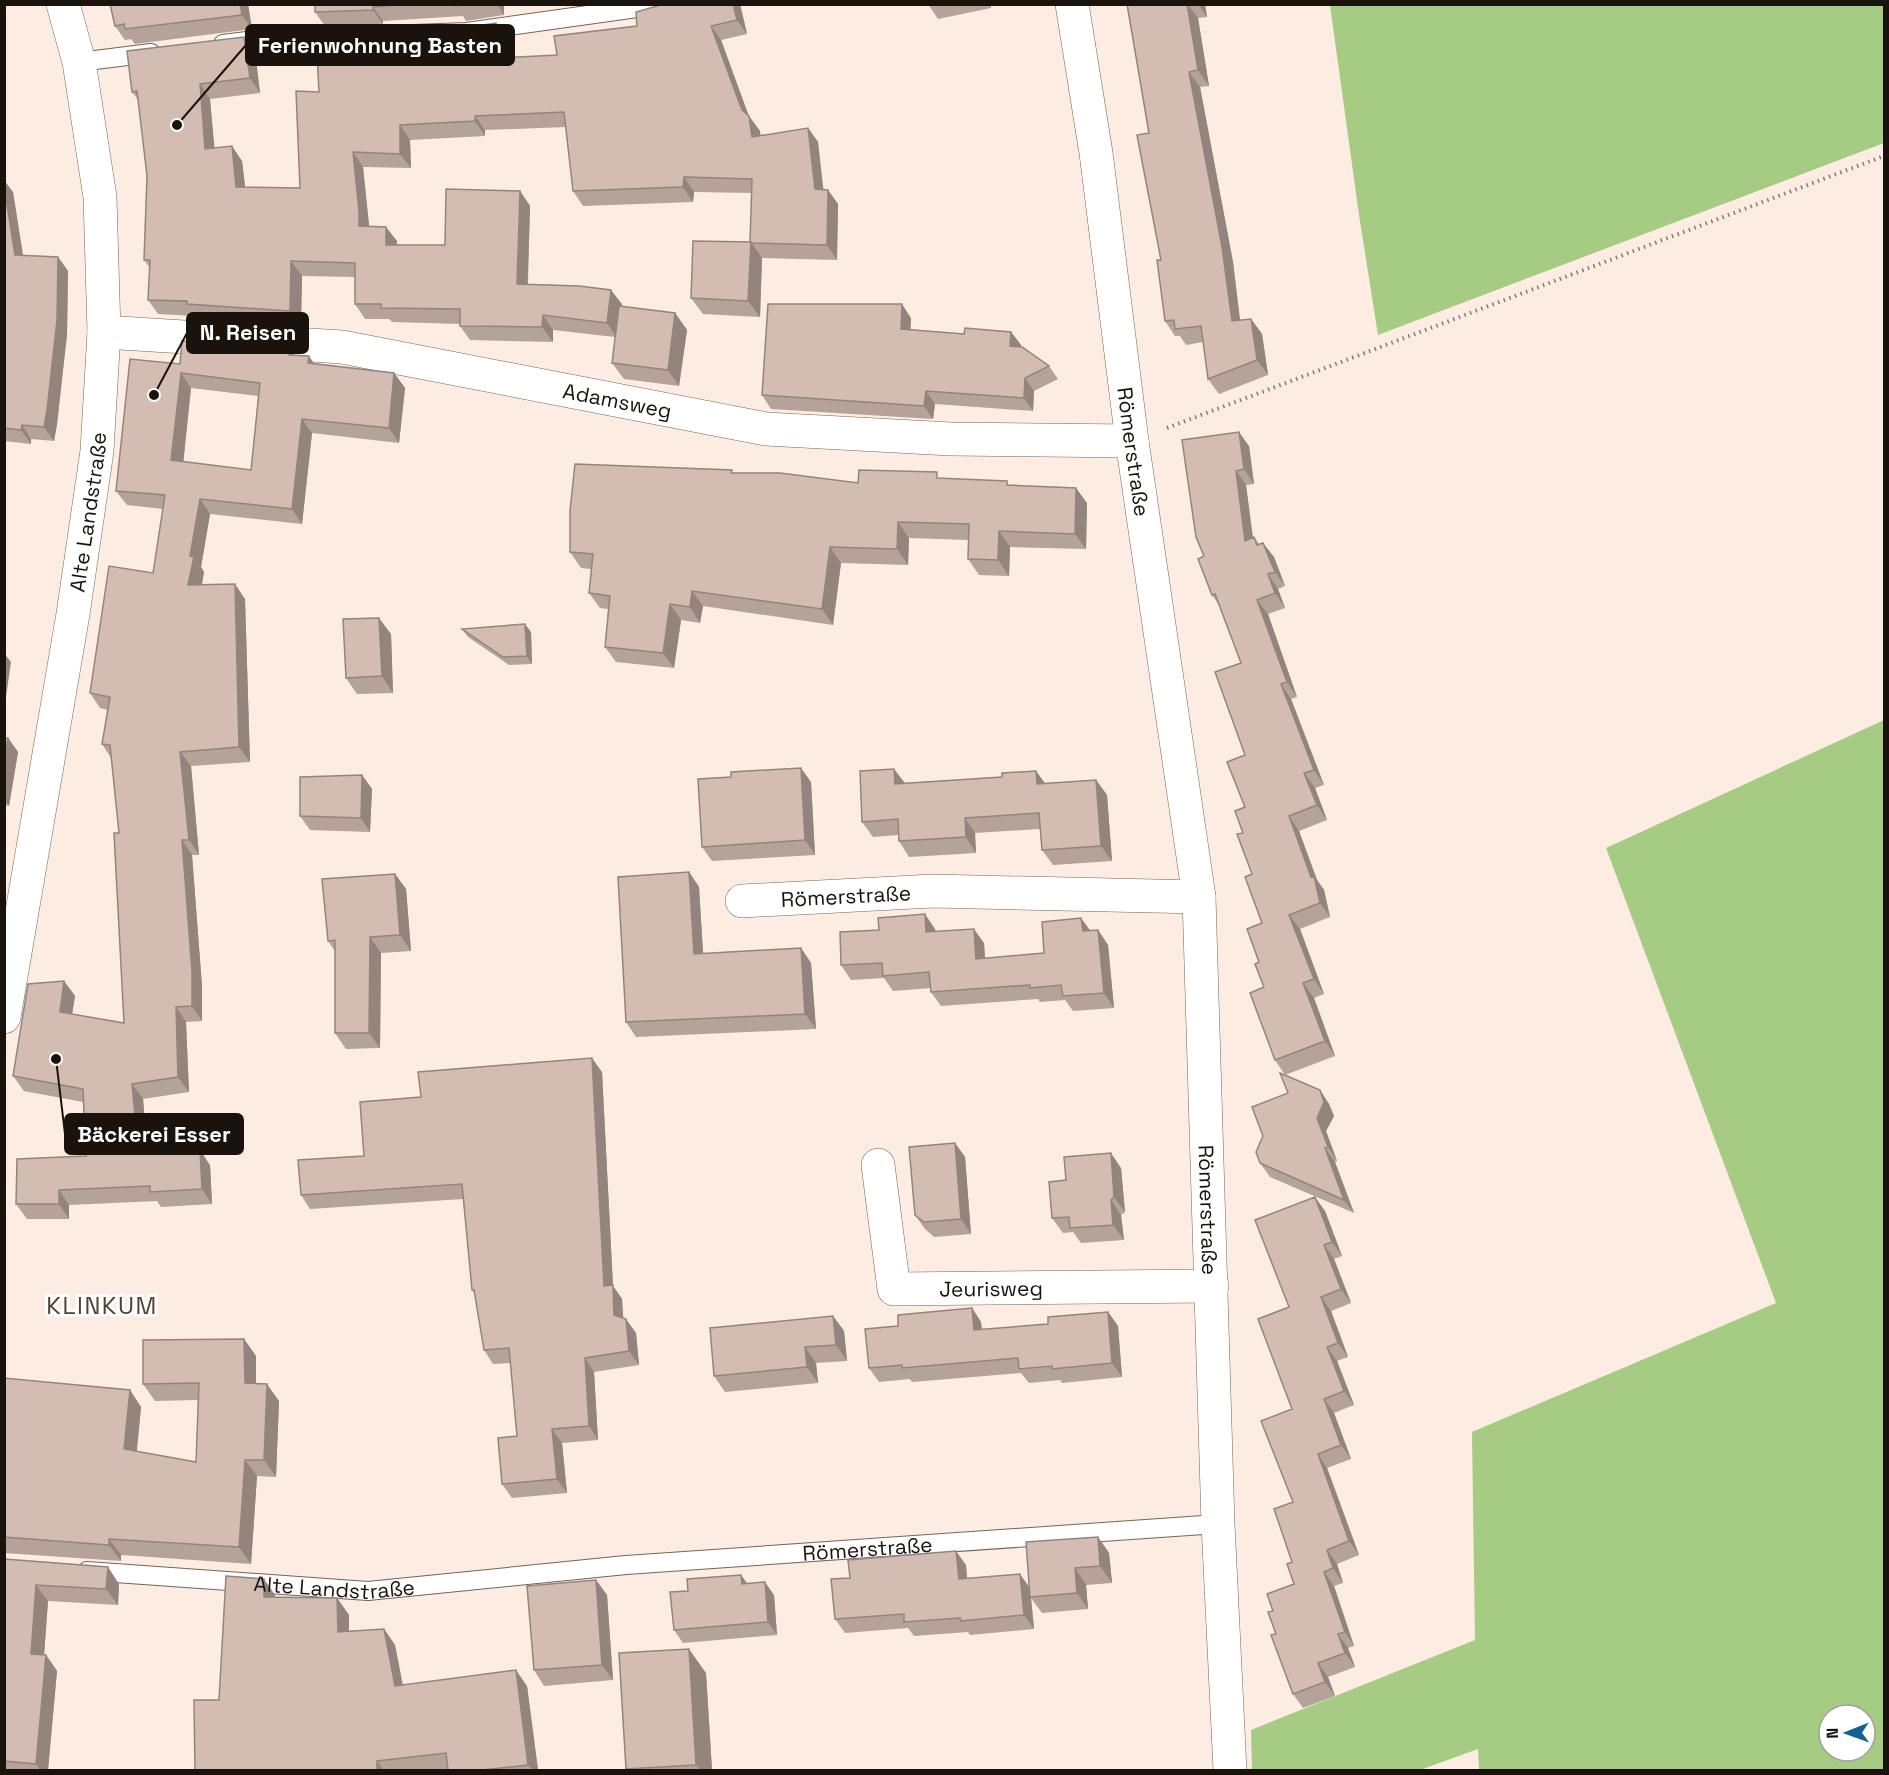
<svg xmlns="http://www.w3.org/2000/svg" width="1889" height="1775" viewBox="0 0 1889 1775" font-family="'Space Grotesk',sans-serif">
<rect width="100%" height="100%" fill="#fdece1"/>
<path fill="#a6cc83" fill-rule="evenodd" d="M1330 5H1884V143L1378 335 1359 215Z
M1884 720V1770H1479L1478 1749 1420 1770H1252L1251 1730 1475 1640 1472 1432 1776 1303 1606 848ZM1829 1715H1865V1751H1829Z"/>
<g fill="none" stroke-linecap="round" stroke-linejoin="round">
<g stroke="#766458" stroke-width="20">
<g id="service">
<path d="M223 44 255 40 467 32 637 8 652 4"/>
<path d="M79 62 151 53"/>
<path id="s1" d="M87 1571 368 1591 626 1565 1218 1524"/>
</g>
</g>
<g stroke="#766458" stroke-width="34">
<g id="minor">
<path id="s2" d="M1072 4 1096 153 1132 441 1199 897 1218 1524 1230 1770"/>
<path id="s3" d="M104 332 342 347 766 429 951 439 1132 441"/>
<path id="s4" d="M742 901 933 891 1199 897"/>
<path id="s5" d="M878 1165 894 1289 1212 1286"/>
</g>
</g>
<g stroke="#766458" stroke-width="34">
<g id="secondary">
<path id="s6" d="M4 1017 73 614 97 451 104 332 100 197 79 62 63 4"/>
</g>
</g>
<path stroke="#867a72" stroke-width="4" stroke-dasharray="1.5 4.5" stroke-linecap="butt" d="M1167 428 1884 156"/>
<use href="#service" stroke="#fff" stroke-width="18"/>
<use href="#minor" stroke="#fff" stroke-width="33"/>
<use href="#secondary" stroke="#fff" stroke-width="33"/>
</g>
<path fill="#b5a299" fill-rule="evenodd" d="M110 4H248L252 29 135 44 131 39 125 40 115 26Z
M315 4H504V15L466 21 463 16 383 21V24L325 26 315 12Z
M740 4 747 34 721 40 748 115 760 131V136L808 128 818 142 823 190H828L838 204 837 260 762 258 760 317 703 314 691 298 750 242 752 193 694 192 693 202 583 206 573 191 566 127 485 130V136L410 140 411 168 363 167 369 226 397 241V245H445L520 191 530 206 528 284 622 304 621 307 675 313 687 330 679 386 624 379 612 363 615 337 553 330V342L470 340 460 326V324L392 322 389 319H365L355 304V277L302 276 301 326 197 319 195 316 158 314 148 300 150 268 144 260 147 176 139 101 132 92 244 37 255 51 260 93 210 99 214 148 242 161 245 187 300 188 319 92 384 46V63L457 59 506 38 507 58 557 55 637 26Z
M928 4H991V8L938 19Z
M1127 4H1205L1207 17 1198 18 1209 86 1200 87 1233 262 1240 320 1251 319 1262 334 1268 375 1219 394 1208 379 1203 342 1186 345 1180 336H1175L1165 321 1161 260 1149 133Z
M4 186 13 192 23 255 58 257 68 271 67 334 57 424 54 441 31 439V444L4 441Z
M911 318 910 330 964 334 1011 332 1021 345V347L1049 366 1058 379 1034 391 1033 411 935 404 933 419 771 409 762 395Z
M289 348 294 355 314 364 394 373 405 388 399 443 312 433 302 524 210 514 201 567 204 572 202 585 245 599 250 762 191 766 199 855H192L202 986V1021L186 1022 189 1092 143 1099 147 1149 210 1165 212 1204 161 1207 157 1201 69 1205V1219H27L16 1204 86 1156 83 1102 24 1091 13 1076 64 981 75 996 72 1014 124 1023 119 833 111 758 102 744 108 710 100 708 90 693 153 573 163 509 127 505 116 491 180 364ZM191 388 258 396 251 470 183 462Z
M1249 446 1254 484 1246 485 1253 538 1254 537 1259 544 1274 557 1285 586 1278 589 1285 608 1268 614 1297 697 1291 699 1324 785 1315 788 1327 820 1299 831 1317 880 1324 890 1330 917 1300 929 1324 994 1314 998 1335 1056 1285 1075 1275 1060 1264 987 1259 962 1262 923 1243 833 1245 755 1241 663 1220 606 1212 595 1204 556 1196 537Z
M735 473 858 483 941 479 1010 485 1087 503 1086 549 1010 547 1009 576 979 575 968 559V540L909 538 908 565 841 563 833 625 703 606 700 623 681 620 674 668 616 662 605 647 608 609 600 608 589 593 591 569 581 568 570 552Z
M462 629 531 632 532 664 509 665 468 637Z
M391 634 393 693 357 694 346 678Z
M4 738H8L18 752 9 806 4 805Z
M894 769 905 783 1002 777 1036 771 1045 784 1096 780 1107 795 1112 861 1053 865 1042 850 1040 829 975 833 976 853 909 857 899 841 898 835 873 837 862 822Z
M362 775 372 789 370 832 310 830 300 816Z
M811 782 815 855 712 861 702 847Z
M689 872 699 887 703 954 801 948 811 963 816 1029 636 1037 626 1022Z
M395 874 406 889 411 951 381 953 380 1048 346 1049 335 1033V951L328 941Z
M1081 918 1090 931 1098 930 1108 945 1114 1008 1073 1011 1065 1000 1040 1002 1038 999 941 1006 931 992V988L893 991 884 978 851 980 841 965 879 930 935 929 936 932 984 943 985 958 1044 953Z
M602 1072 613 1286 622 1299 623 1318 636 1333 639 1365 594 1372 598 1440 562 1443 567 1493 512 1498 502 1484 517 1436 511 1363 493 1364 484 1350 475 1294 472 1290 463 1199 310 1209 301 1195 364 1156 421 1097Z
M1320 1090 1329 1104 1334 1116 1326 1131 1337 1161 1335 1162 1354 1213 1270 1177 1260 1163Z
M955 1143 965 1157 971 1234 934 1237 925 1229 915 1215Z
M1121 1168 1125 1212 1121 1215 1124 1240 1081 1243 1073 1232 1063 1233 1052 1218 1066 1180Z
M1325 1211 1342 1256 1334 1259 1351 1303 1331 1311 1348 1357 1337 1361 1354 1405 1334 1413 1351 1459 1327 1468 1359 1555 1337 1564 1343 1583 1334 1586 1354 1646 1348 1648 1355 1667 1328 1677 1335 1696 1303 1708 1293 1694 1276 1634 1273 1611 1294 1584 1292 1562 1293 1502 1292 1409 1289 1307Z
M972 1308 981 1322 982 1330 1048 1324 1108 1312 1118 1326 1122 1377 1062 1383 1060 1380 1029 1383 1021 1373 912 1382 910 1379 879 1382 869 1368 898 1326Z
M833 1316 844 1331 847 1361 816 1363 818 1383 725 1392 714 1376Z
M244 1339 256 1356V1384L279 1401 276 1477 257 1476 251 1564 121 1555V1561L4 1553V1378L130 1390 141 1407 137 1451 196 1462 198 1400 155 1401 143 1384Z
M1098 1537 1109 1553 1112 1583 1086 1585 1088 1609 1042 1613 1031 1598 1034 1629 970 1635 968 1632 914 1636 908 1628 845 1633 835 1619 850 1578 966 1565 967 1578 1029 1587Z
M4 1559 119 1584 118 1605 48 1601 44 1655H46L57 1671 48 1770H4Z
M741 1575 747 1583 774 1595 777 1635 683 1643 674 1630 688 1591Z
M596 1580 607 1595 613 1680 544 1686 534 1670Z
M275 1595V1597L337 1598 349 1615V1631L384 1629 395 1645 403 1685 527 1686 538 1770H195L219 1700Z
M706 1673 712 1770H627L626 1769Z"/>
<path fill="#94847d" d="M240 4H248L252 29 242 15Z
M497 4H504V15Z
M733 4H740L747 34 737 20Z
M1187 4 1198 18 1209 86 1198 70Z
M1198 4H1205L1207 17Z
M373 7 383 21V24L373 10Z
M496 23 506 38 508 73 498 58Z
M711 26 721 40 750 119 749 116 760 131 762 151 752 137Z
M373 32 384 46 385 78 375 64Z
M244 37 255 51 260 93 250 78Z
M1189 72 1200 87 1233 262 1242 337 1232 321Z
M200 84 210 99 216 164 205 149Z
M475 116 485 130V136L475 121Z
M400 125 410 140 411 168 400 154Z
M808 128 818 142 825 204 815 189Z
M232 146 242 161 247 202 236 187Z
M353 152 363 167 369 225V241L359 226Z
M684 177 694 192 693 202 683 187Z
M4 180 13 192 25 269 15 255 4 186Z
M828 190 838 204 837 260 827 245Z
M520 191 530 206 527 299 517 284Z
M386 227 397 241 396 260 386 245Z
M751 242 762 258 760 317 748 301Z
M58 257 68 271 67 334 57 424 54 441 44 427Z
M291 261 302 276 301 326 290 311Z
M611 290 622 304 617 338 607 323Z
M902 304 911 318 910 343 901 329Z
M675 313 687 330 679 386 668 370Z
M543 315 553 330V342L542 327Z
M1251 319 1262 334 1268 375 1257 360Z
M1011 332 1021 345 1020 359 1010 346Z
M289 348 300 363 289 355Z
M309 356 319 371 308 363Z
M181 373 191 388 182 475 171 460Z
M394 373 405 388 399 443 389 428Z
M1025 378 1034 391 1033 411 1024 398Z
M926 391 935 404 933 419 924 406Z
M302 419 312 433 302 524 292 509Z
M22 425 31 439V444L21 430Z
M1239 432 1249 446 1254 484 1244 469Z
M1236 471 1246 485 1255 555 1245 541Z
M1076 488 1087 503 1086 549 1075 534Z
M200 499 210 514 201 567 204 572 199 600 188 585 190 556Z
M898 522 909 538 908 565 897 549Z
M4 531 6 556 4 554Z
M999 531 1010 547 1009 576 998 560Z
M1263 543 1274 557 1285 586 1275 572Z
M830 547 841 563 833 625 822 609Z
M1268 574 1278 589 1285 608 1275 593Z
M235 584 245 599 250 762 239 747Z
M692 591 703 606 700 623 690 607Z
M1257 600 1268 614 1297 697 1287 682Z
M670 604 681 620 674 668 663 653Z
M379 618 391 634 393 693 382 676Z
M525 624 531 632 532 664 527 656Z
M4 653 11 662 4 711Z
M1281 684 1291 699 1324 785 1314 770Z
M8 738 18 752 9 806 4 799V759Z
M180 752 191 766 199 855 189 840Z
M801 768 811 782 815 855 805 840Z
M894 769 905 784H895Z
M1036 771 1047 786 1037 784Z
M1304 773 1315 788 1327 820 1317 805Z
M362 775 372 789 370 832 361 818Z
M1096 780 1107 795 1112 861 1101 846Z
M1289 816 1299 831 1317 880 1324 890 1330 917 1320 903Z
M965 818 975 833 976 853 966 837Z
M182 840 192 855 202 986V1021L192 1006Z
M689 872 699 887 704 969 694 954Z
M395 874 406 889 411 951 400 935Z
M925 914 935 929 936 947 926 932Z
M1289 915 1300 929 1324 994 1314 979Z
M1081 918 1092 933 1083 931Z
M974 929 984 943 986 973 976 959Z
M1098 930 1108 945 1114 1008 1104 993Z
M370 937 381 953 380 1048 369 1033Z
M801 948 811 963 816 1029 805 1014Z
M64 981 75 996 70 1027 60 1012Z
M1303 983 1314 998 1335 1056 1325 1041Z
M176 1007 186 1022 189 1092 178 1077Z
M592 1058 602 1072 613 1286 622 1299 624 1329 614 1315 604 1286Z
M132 1084 143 1099 149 1162 138 1147Z
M1320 1090 1329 1104 1334 1116 1326 1131 1337 1161 1328 1147 1317 1118Z
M955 1143 965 1157 971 1234 961 1219Z
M1325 1148 1335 1162 1354 1213 1344 1200Z
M200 1150 210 1165 212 1204 202 1189Z
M1111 1153 1121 1168 1125 1212 1114 1197Z
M59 1190 69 1205V1219L59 1204Z
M1315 1197 1325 1211 1342 1256 1332 1242Z
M1111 1200 1121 1215 1124 1240 1113 1225Z
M1324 1245 1334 1259 1351 1303 1341 1289Z
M1321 1297 1331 1311 1348 1357 1338 1343Z
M972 1308 981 1322 983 1344 974 1330Z
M1108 1312 1118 1326 1122 1377 1112 1363Z
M833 1316 844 1331 847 1361 836 1345Z
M626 1319 636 1333 639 1365 629 1351Z
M244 1339 256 1356V1400L245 1383Z
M805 1347 816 1363 818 1383 807 1367Z
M1327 1347 1337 1361 1354 1405 1344 1391Z
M585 1358 594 1372 598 1440 589 1426Z
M267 1384 279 1401 276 1477 264 1460Z
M130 1390 141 1407 135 1466 124 1449Z
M1324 1399 1334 1413 1351 1459 1341 1445Z
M552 1429 562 1443 567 1493 557 1479Z
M1318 1454 1327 1468 1359 1555 1349 1541Z
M245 1460 257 1476 251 1564 239 1547Z
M1098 1537 1109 1553 1112 1583 1100 1566Z
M109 1539 121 1555V1561L109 1545Z
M1327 1550 1337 1564 1343 1583 1333 1568Z
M956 1551 966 1565 968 1593 959 1579Z
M108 1567 119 1584 118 1605 106 1589Z
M1075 1568 1086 1585 1088 1609 1077 1593Z
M1324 1572 1334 1586 1354 1646 1345 1632Z
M1020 1574 1030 1588 1034 1629 1024 1615Z
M741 1575 750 1588 742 1584Z
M264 1579 275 1595V1613L264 1597Z
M596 1580 607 1595 613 1680 602 1665Z
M765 1582 774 1595 777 1635 768 1622Z
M36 1585 48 1601 43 1670 31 1654Z
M337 1598 349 1615V1649L338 1632Z
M384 1629 395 1645 406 1703 395 1686Z
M1338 1634 1348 1648 1355 1667 1345 1653Z
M689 1649 706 1673 712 1770H700L696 1765Z
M46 1655 57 1671 48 1770H40L36 1764Z
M1318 1663 1328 1677 1335 1696 1325 1682Z
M516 1670 527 1686 538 1770H533L528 1765Z
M377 1761 383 1770H377Z"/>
<path fill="#d3bcb2" stroke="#94847d" stroke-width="1.5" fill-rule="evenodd" d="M110 4H240L242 15 125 29 124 24 115 26Z
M315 4H405L373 7V10L315 12Z
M456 4H469L456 6Z
M664 4H733L737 20 711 26 742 110 749 116 752 137 808 128 815 189 828 190 827 245 752 243 750 242 752 179 684 177 683 187 573 191 564 112 475 116V121L400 125V154L353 152 359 211V226L386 227V245H445L446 189 520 191 517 284 579 286 611 290 607 323 543 315 542 327 460 326V309L381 308V304H355V263L291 261 290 311 187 304V301L148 300 150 260H144L147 176 137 91 132 92 127 51 244 37 250 78 200 84 205 149 232 146 236 187 300 188 296 91 319 92 316 34 373 32 375 64 457 59 456 29 496 23 498 58 557 55 554 36 637 26 636 12Z
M1127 4H1187L1198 70 1189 72 1222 247 1232 321 1251 319 1257 360 1208 379 1201 326 1175 329 1174 320 1165 321 1157 260H1161L1137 135 1149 133Z
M4 186 15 255 58 257 57 320 47 410 44 427 22 425 21 430 4 428Z
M693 241 751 242 748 301 691 298Z
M768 304H902L901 329 964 334 965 328 1011 332 1010 346 1022 347 1049 366 1025 378 1024 398 926 391 924 406 762 395Z
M619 306 675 313 668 370 612 363Z
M182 341 289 348V355L309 356 308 363 394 373 389 428 302 419 292 509 200 499 190 556 194 557 188 585 235 584 239 747 180 752 189 840H182L192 971V1006L176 1007 178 1077 132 1084 138 1147 164 1152 200 1150 202 1189 150 1192V1186L59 1190V1204H16L17 1159 86 1156 83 1089 13 1076 28 984 64 981 60 1012 124 1023 114 833H119L110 745 102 744 110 697 90 693 109 566 153 573 165 495 116 491 130 359 180 364ZM181 373 260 383 251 470 171 460Z
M1239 432 1244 469 1236 471 1245 541 1254 537 1257 545 1263 543 1275 572 1268 574 1275 593 1257 600 1287 682 1281 684 1314 770 1304 773 1317 805 1289 816 1311 877 1314 876 1320 903 1289 915 1314 979 1303 983 1325 1041 1275 1060 1250 993 1264 987 1255 964 1259 962 1247 929 1262 923 1245 877 1252 874 1237 834 1243 833 1235 811 1245 807 1227 762 1245 755 1215 672 1241 663 1215 594 1212 595 1198 559 1204 556 1196 537 1182 440Z
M575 464 732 470 731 473H780L858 483 859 470 937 472V478L1007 481V485L1076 488 1075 534 999 531 998 560 968 559 969 524 898 522 897 549 830 547 822 609 692 591 690 607 670 604 663 653 605 647 610 596 589 593 593 554 570 552V511Z
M379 618 382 676 346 678 343 619Z
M525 624 527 656 503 657 462 629Z
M4 738H8L4 759Z
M801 768 805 840 702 847 698 779 731 777V772Z
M894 769 895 784 1002 777V773L1036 771 1037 784 1096 780 1101 846 1042 850 1039 813 965 818 966 837 899 841 898 819 862 822 860 771Z
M362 775 361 818 300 816V777Z
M689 872 694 954 801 948 805 1014 626 1022 618 877Z
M395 874 400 935 370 937 369 1033H335V940L328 941 322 879Z
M925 914 926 932 974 929 976 959 1044 953 1042 922 1081 918 1083 931 1098 930 1104 993 1063 996 1061 985 1030 988V985L931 992 929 972 883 976 882 963 841 965 840 932 879 930 878 918Z
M592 1058 604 1286 613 1285 614 1315 626 1319 629 1351 585 1358 589 1426 552 1429 557 1479 502 1484 498 1438 517 1436 509 1348 484 1350 474 1290H472L462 1184 301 1195 298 1160 364 1156 360 1102 421 1097 418 1072Z
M1280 1073 1320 1090 1324 1102 1317 1118 1328 1147 1325 1148 1344 1200 1260 1163 1256 1152 1263 1136 1252 1107 1288 1093Z
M955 1143 961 1219 924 1222 915 1215 909 1147Z
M1111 1153 1114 1197 1111 1200 1113 1225 1070 1228 1069 1217 1052 1218 1049 1182 1066 1180 1064 1157Z
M1315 1197 1332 1242 1324 1245 1341 1289 1321 1297 1338 1343 1327 1347 1344 1391 1324 1399 1341 1445 1318 1454 1349 1541 1327 1550 1333 1568 1324 1572 1345 1632 1338 1634 1345 1653 1318 1663 1325 1682 1293 1694 1271 1635 1276 1634 1268 1612 1273 1611 1267 1594 1294 1584 1287 1564 1292 1562 1274 1509 1293 1502 1261 1421 1292 1409 1258 1319 1289 1307 1255 1220Z
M972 1308 974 1330 1048 1324V1317L1108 1312 1112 1363 1052 1369V1366L1019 1369 1018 1358 902 1368V1365L869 1368 865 1329 898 1326V1315Z
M833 1316 836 1345 805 1347 807 1367 714 1376 710 1328Z
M244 1339 245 1383 267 1384 264 1460H245L239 1547 109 1539V1545L4 1537V1378L130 1390 124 1449 196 1462 199 1383 143 1384V1340Z
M1098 1537 1100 1566 1075 1568 1077 1593 1030 1597 1026 1542Z
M956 1551 959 1579 1020 1574 1024 1615 961 1621 960 1618 904 1622V1614L835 1619 831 1579 850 1578 848 1560Z
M4 1559 108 1567 106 1589 36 1585 31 1654 46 1655 36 1764 4 1761Z
M741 1575 742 1584 765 1582 768 1622 674 1630 670 1592 688 1591 687 1579Z
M226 1576 264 1579V1597L337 1598 338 1632 384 1629 395 1686 516 1670 528 1765 482 1770H448L446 1753 377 1761V1770H195L194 1700H219Z
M596 1580 602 1665 534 1670 527 1586Z
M689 1649 696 1765 626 1769 619 1653Z"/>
<g text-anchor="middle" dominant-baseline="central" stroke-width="6" stroke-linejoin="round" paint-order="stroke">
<g font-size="21" fill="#19120d" stroke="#fff">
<text stroke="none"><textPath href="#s3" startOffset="519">Adamsweg</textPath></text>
<text stroke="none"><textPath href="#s2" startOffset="452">Römerstraße</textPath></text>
<text stroke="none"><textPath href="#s6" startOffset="512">Alte Landstraße</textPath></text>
<text stroke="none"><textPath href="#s4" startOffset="104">Römerstraße</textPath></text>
<text stroke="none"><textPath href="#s2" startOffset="1215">Römerstraße</textPath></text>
<text stroke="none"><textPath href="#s5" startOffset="222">Jeurisweg</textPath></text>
<text stroke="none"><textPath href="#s1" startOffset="783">Römerstraße</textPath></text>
<text stroke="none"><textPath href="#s1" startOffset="248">Alte Landstraße</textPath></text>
</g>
<g font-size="24" letter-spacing="1.5" fill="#514135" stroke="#fff">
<text x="102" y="1305">KLINKUM</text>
</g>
</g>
<path fill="none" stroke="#19120d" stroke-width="2" d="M177 125L246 45M154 395L187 333M56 1059L65 1134"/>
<g fill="#19120d" stroke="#fff" stroke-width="2">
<circle cx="177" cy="125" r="6"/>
<circle cx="154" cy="395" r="6"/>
<circle cx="56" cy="1059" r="6"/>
</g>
<g fill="#19120d" stroke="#19120d" stroke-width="2">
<rect x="246" y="25" width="268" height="40" rx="6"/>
<rect x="187" y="313" width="121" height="40" rx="6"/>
<rect x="65" y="1114" width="178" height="40" rx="6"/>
</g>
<g font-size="22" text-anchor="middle" font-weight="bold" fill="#fff">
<text x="380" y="53">Ferienwohnung Basten</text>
<text x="248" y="340">N. Reisen</text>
<text x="154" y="1142">Bäckerei Esser</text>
</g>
<rect width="1889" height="1775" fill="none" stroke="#19120d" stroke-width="12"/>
<g transform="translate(1847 1733) rotate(269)"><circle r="28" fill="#ffffff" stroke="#a3a09e" stroke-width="1.5"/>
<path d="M0-4.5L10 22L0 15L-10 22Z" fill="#136093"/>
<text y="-9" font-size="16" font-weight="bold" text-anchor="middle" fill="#19120d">N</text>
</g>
</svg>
